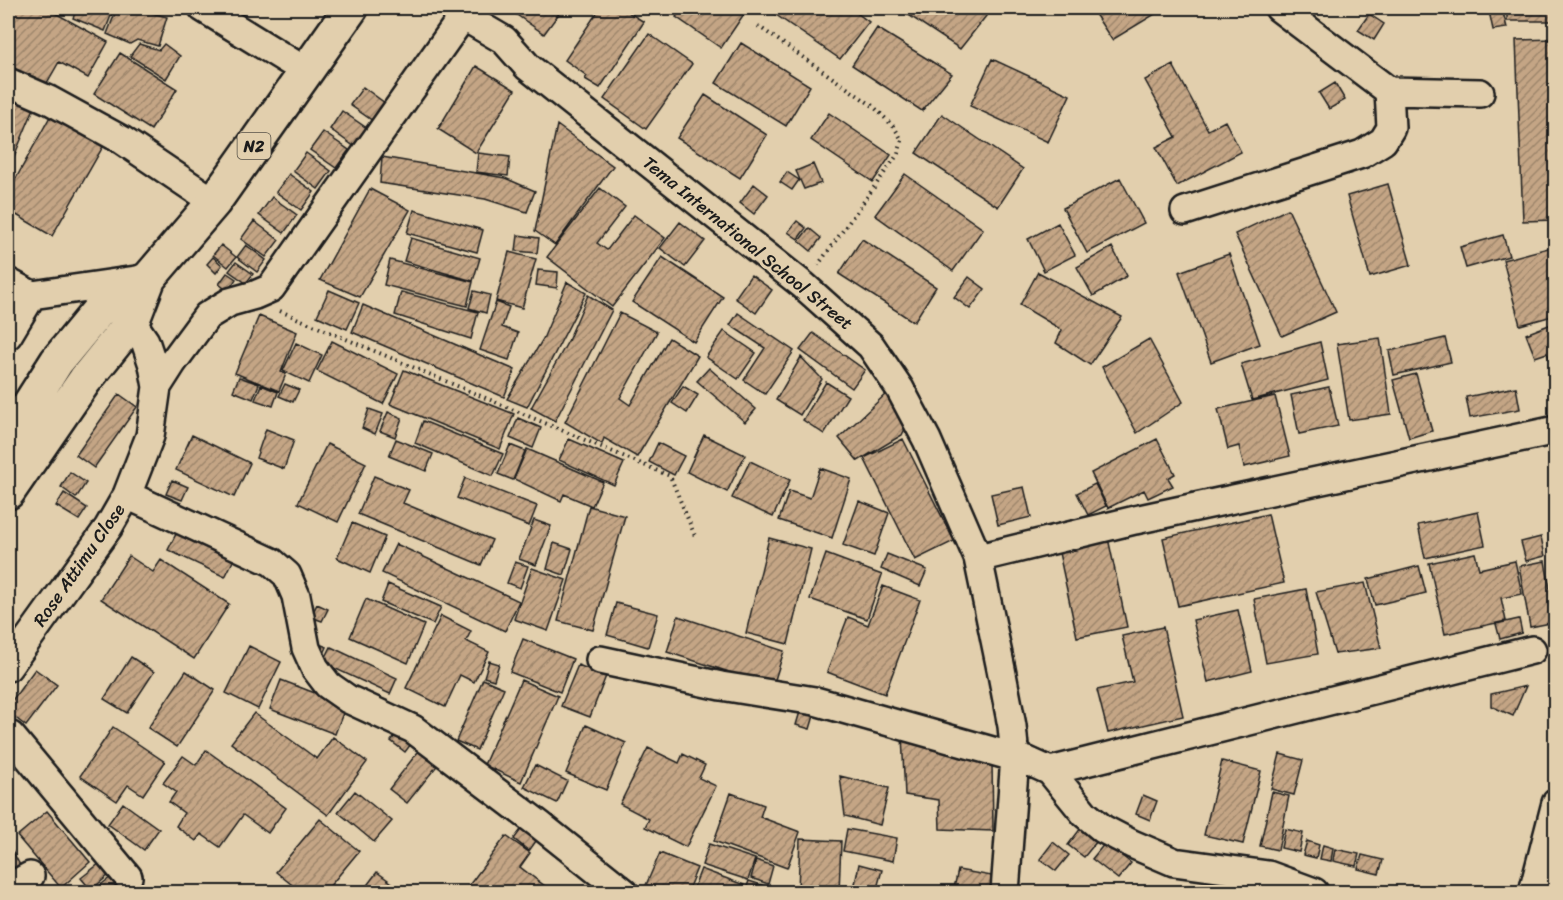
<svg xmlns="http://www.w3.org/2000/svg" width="1563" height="900" viewBox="0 0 1563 900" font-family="Sriracha,sans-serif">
<defs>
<pattern id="building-hatch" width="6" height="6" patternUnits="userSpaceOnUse" patternTransform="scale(1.5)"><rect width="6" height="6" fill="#c4a585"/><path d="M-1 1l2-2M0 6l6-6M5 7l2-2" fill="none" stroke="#9e866c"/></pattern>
</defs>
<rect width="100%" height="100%" fill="#e2cfad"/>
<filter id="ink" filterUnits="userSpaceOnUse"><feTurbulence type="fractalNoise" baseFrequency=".0167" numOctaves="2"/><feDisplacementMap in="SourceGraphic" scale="12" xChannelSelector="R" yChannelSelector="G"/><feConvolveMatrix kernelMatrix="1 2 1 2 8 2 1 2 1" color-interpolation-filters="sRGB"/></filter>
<g filter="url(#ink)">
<path fill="url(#building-hatch)" stroke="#1c1c1c" stroke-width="1.5" d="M8 8H46L108 42 88 78 59 62 44 88 8 68Z
M77 8H114L105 31 73 18Z
M117 8H134L167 17 158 46 137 40 130 44 107 34Z
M507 8H563L544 34Z
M600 8H622L644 22 600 88 585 79 587 76 565 60Z
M682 8H748L721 48 676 17Z
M766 8H850L869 22 840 59Z
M898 8H983L990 11 960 49Z
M1091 8H1165L1112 40Z
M1502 8 1507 28 1493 30 1489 11Z
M1507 8H1556V21H1507Z
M1369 14 1384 24 1374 40 1358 30Z
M877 28 952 74 922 111 852 65Z
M649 34 692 64 646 129 604 99Z
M1556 39V220L1523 221 1516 40Z
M741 43 810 86 786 126 716 83Z
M139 44 159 50 164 44 180 56 166 79 130 56Z
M120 53 177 89 151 130 94 94Z
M992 59 1070 95 1048 142 970 106Z
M1173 65 1208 130 1225 121 1241 152 1177 186 1156 147 1176 137 1145 80Z
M476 66 515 90 476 153 438 129Z
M1335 83 1345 100 1329 109 1319 93Z
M363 87 389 106 376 123 350 105Z
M8 95 35 106 8 171Z
M705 95 767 135 740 178 677 138Z
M342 111 368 129 355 147 330 129Z
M52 113 105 143 52 236 8 210V193Z
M829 113 891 155 873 182 811 140Z
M942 114 1023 169 998 207 916 153Z
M557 125 613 166 555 245 535 231Z
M323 132 349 150 336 168 310 150Z
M306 153 331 171 318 189 293 171Z
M478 153 510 157 508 176 476 172Z
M382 157 505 178 535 191 527 212 485 199 380 183Z
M813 164 821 183 804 189 796 171Z
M787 172 799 180 792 190 780 182Z
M289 174 314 192 301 210 276 192Z
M905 174 983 229 953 271 875 215Z
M1120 178 1144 223 1087 253 1063 208Z
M754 184 768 195 754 214 740 203Z
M1388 184 1411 265 1370 277 1347 196Z
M600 188 625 207 597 243 607 250 634 215 665 238 612 307 547 257Z
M370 189 410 210 360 297 320 280Z
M272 197 297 215 284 233 259 215Z
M1288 209 1336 312 1282 336 1235 234Z
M414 210 483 230 477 252 407 233Z
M254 221 279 240 266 257 241 239Z
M797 221 806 228 798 239 788 232Z
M680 222 705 241 685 267 660 248Z
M1058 223 1075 255 1044 271 1028 239Z
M809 228 821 238 811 251 799 241Z
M518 235 539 238 537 253 516 251Z
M1503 235 1509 256 1466 268 1460 247Z
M411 238 480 258 473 281 404 261Z
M862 239 936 287 914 322 839 274Z
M221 245 236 257 228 267 213 255Z
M246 245 266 260 257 272 237 257Z
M1556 246V315L1520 325 1503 260Z
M1112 247 1127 276 1093 296 1077 267Z
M509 252 536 259 522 308 496 301Z
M1229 254 1260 344 1211 362 1179 272Z
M213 257 222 265 216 273 207 264Z
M662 257 723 297 694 342 632 302Z
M390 260 473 282 467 306 384 285Z
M236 262 253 274 246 283 229 271Z
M538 270 558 272 557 288 536 285Z
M1038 272 1122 317 1090 365 1056 343 1062 330 1020 305Z
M227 273 236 279 228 291 219 284Z
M751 275 772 290 756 313 735 298Z
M969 277 985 289 970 309 954 297Z
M567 282 586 293 527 407 507 399 543 339Z
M329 290 359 303 347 329 317 316Z
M474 291 490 295 486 313 469 308Z
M401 292 478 312 471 339 395 315Z
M588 295 612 310 555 421 531 408 568 341Z
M496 302 509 307 502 327 518 333 509 360 480 350Z
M363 305 515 370 504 397 352 332Z
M620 313 657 332 620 398 630 405 669 338 698 356 637 457 604 438 602 444 565 422Z
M738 313 794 351 765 394 744 380 765 348 730 325Z
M259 316 297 332 281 372 286 374 279 391 235 373Z
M1554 323 1556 326V375L1547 353 1535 357 1526 334Z
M724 331 756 353 738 379 706 357Z
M813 333 865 370 852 388 800 350Z
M1380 338 1391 414 1349 420 1337 344Z
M1445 338 1451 362 1394 375 1389 351Z
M1149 339 1183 402 1137 433 1102 367Z
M332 341 398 374 383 404 317 371Z
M1320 342 1328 380 1252 400 1241 364Z
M296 343 322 355 309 383 283 371Z
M801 357 822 379 800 415 776 400Z
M709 368 756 409 745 422 697 381Z
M404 370 514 414 500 449 390 404Z
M1416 374 1432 431 1409 438 1393 380Z
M239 377 259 384 253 399 233 391Z
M826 382 848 396 824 434 803 420Z
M285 384 299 390 293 402 279 396Z
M261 385 278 392 273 406 255 400Z
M683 386 698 395 687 413 672 403Z
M1329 387 1338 426 1299 434 1291 395Z
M1516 387 1520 409 1470 418 1466 397Z
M888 392 911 416 902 435 858 461 839 438Z
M119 394 137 407 94 468 76 455Z
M1275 396 1290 456 1244 467 1239 446 1228 449 1218 409Z
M369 409 383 414 375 434 362 428Z
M388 412 402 418 395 437 380 431Z
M518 418 541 428 533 448 510 438Z
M423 421 503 454 493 476 415 443Z
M266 429 294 440 284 469 256 458Z
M192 435 250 463 234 497 176 470Z
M704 435 745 455 727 492 687 472Z
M396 439 433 454 426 471 389 456Z
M569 439 624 463 614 485 559 460Z
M903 439 954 541 915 560 864 458Z
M1157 439 1175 474 1168 478 1173 486 1148 498 1144 490 1108 508 1091 473Z
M658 443 684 456 674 475 649 462Z
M327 444 366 463 338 522 298 503Z
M510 445 525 451 513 480 498 474Z
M527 449 603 482 592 506 564 494 561 501 514 479Z
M750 461 790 480 773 517 732 498Z
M820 468 851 479 832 538 779 520 789 491 810 498Z
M70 472 86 483 76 498 61 487Z
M374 476 409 490 403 503 492 540 481 565 358 514Z
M465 478 537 506 529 526 457 498Z
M172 480 188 487 182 500 166 494Z
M1095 484 1106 506 1088 515 1077 493Z
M1024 487 1031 517 998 525 991 494Z
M64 493 87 508 79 520 56 506Z
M859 501 889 513 874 556 843 545Z
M589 506 625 516 593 630 558 621Z
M1478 512 1485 545 1425 558 1418 525Z
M1268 514 1284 583 1178 606 1163 538Z
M534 520 551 526 536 565 519 559Z
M352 523 385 537 370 573 337 558Z
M179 528 236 555 225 577 168 550Z
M1541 537 1545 556 1526 561 1521 542Z
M769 538 811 549 788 644 746 633Z
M1108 538 1127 627 1077 637 1058 548Z
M554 543 572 549 564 575 547 569Z
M396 544 519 601 505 631 382 573Z
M1475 553 1479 569 1515 561 1522 594 1501 598 1506 621 1445 634 1429 563Z
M826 554 882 575 867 619 810 599Z
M887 554 927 570 920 586 881 569Z
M129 556 153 572 161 560 229 604 194 659 101 599Z
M1545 561 1556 622 1530 627 1519 566Z
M515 562 528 566 520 588 507 583Z
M1419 566 1426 593 1375 605 1368 579Z
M532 568 566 580 548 631 514 619Z
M1365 583 1381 648 1335 654 1316 592Z
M388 584 441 607 433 624 381 602Z
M883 586 920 600 885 694 827 672 848 617 868 625Z
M1306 589 1318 654 1266 663 1254 599Z
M366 599 424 625 408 663 350 637Z
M616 603 658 614 648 647 607 635Z
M317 604 328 609 322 621 311 617Z
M1238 610 1252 671 1208 682 1193 620Z
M441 616 471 631 466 641 489 652 474 682 460 675 445 707 406 688Z
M678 616 784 651 773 686 667 652Z
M1519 619 1522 633 1500 639 1496 624Z
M1163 627 1183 716 1108 733 1097 690 1133 682 1122 636Z
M523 639 573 659 560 692 510 672Z
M319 644 327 647 322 658Z
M249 646 281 662 258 709 226 693Z
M331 647 397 678 390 694 323 663Z
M131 657 154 672 127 713 104 699Z
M489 661 499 664 494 680 484 677Z
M578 665 606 676 590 717 561 706Z
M35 669 57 685 26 726 8 712V706Z
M186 671 215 690 177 747 148 728Z
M483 679 504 688 477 750 456 741Z
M281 680 346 705 335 734 270 709Z
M521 680 558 696 521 782 484 765Z
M1526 686 1513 716 1491 706V694Z
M802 705 816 709 810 729 796 725Z
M254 713 317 759 333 737 367 762 328 815 231 743Z
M586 725 626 743 606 790 566 773Z
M113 727 165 762 143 795 128 785 117 801 80 776Z
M400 729 414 740 405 752 391 741Z
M902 736 992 762 993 831 940 829 939 800 905 795Z
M421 748 440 762 407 803 389 789Z
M648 748 679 763 683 754 705 765 699 778 716 786 686 847 645 827 649 819 620 804Z
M206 750 286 808 268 833 243 815 220 847 201 834 196 841 176 826 184 813 169 802 176 792 163 783 183 756 196 765Z
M1280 754 1303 760 1294 795 1271 789Z
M1222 761 1261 771 1243 844 1204 835Z
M535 765 567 781 557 803 524 787Z
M840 776 889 788 880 825 845 816Z
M355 791 392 821 374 842 338 812Z
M1272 792 1289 796 1278 850 1260 846Z
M731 793 764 805 760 817 800 832 787 868 714 841Z
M1143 795 1157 801 1150 820 1136 814Z
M123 803 159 829 144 850 108 824Z
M47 811 90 862 61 888 17 836Z
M320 819 359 851 325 892H301L276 872Z
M526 823 541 834 529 851 514 839Z
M1081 828 1097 841 1084 857 1068 845Z
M847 829 897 838 893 861 843 851Z
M1285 829 1303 833 1299 852 1281 848Z
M506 836 530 853 520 867 546 887 542 892H464Z
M800 839 841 841 839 892 798 890Z
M1307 841 1319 845 1316 858 1303 855Z
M1053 842 1069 855 1056 871 1040 859Z
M1105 843 1131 863 1118 879 1092 859Z
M709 844 755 859 748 880 702 865Z
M9 845 21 867 8 875V846Z
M1323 845 1333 848 1331 861 1320 859Z
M1335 849 1359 854 1356 866 1333 861Z
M660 853 697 868 687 892H664L646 885Z
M1362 855 1383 860 1379 874 1358 869Z
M756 860 773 866 768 884 751 878Z
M100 863 109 875 91 890 81 878Z
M859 864 882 870 876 892H870L854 889Z
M701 869 744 885 742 892H692Z
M958 870 992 876 990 892 954 888Z
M377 872 396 886 391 892H362Z
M111 877 122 891 121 892H94L93 891Z
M749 881 783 892H745Z"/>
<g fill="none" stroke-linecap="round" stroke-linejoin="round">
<g stroke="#1c1c1c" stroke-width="32">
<path id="minor" d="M203 8 307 72
M471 8 463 16 504 40 528 67 803 285 871 346 900 389 927 440 978 558 1001 669 1012 726 1015 757 1005 892
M1279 8 1389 91 1480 93
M8 82 49 100 122 140 214 202
M1185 211 1362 154 1383 141 1391 128 1389 91
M8 282 32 295 143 279
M8 335 32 295
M157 387 173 362 207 316 230 302 255 295 271 288 463 16
M127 495 272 562 287 575 296 596 306 648 315 668 328 685 348 699 413 729 540 825 624 892
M978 558 1135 520 1556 430
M600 660 721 686 815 701 1028 761 1050 771 1085 814 1103 829 1132 844 1174 862 1268 875 1314 892
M8 667 108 528 127 495 150 436 157 387 153 365 145 341 132 322
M11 736 128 877
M1050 771 1532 650
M8 888 30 876
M1533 892 1556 803"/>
</g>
<g stroke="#1c1c1c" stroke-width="38">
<path id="highway" d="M8 438 57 361 99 310 117 297 149 278
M8 492 85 380 132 322 149 278 214 202 351 8"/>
</g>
<path stroke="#1c1c1c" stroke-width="4" stroke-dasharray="1.5 4.5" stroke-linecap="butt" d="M758 26 873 106 894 127 902 140 898 154 818 265
M280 311 670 476 695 536"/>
<use href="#minor" stroke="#e2cfad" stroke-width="27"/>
<use href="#highway" stroke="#e2cfad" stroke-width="33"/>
</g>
</g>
<g text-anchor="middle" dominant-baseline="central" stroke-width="6" stroke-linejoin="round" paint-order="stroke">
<rect fill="#e2cfad" stroke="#575248" stroke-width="1.5" x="237.5" y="133" width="33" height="26" rx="4.5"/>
<g font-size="16" font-weight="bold" fill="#1c1c1c">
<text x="254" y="146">N2</text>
</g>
<g font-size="18" fill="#1c1c1c" stroke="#e2cfad">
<text transform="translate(748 243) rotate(39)">Tema International School Street</text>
<text transform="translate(79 565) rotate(-55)">Rose Attimu Close</text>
</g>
</g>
<rect width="1563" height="900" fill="none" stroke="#e2cfad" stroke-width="30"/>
<rect x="15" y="15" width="1533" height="870" fill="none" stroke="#1c1c1c" stroke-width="2" filter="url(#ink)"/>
</svg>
